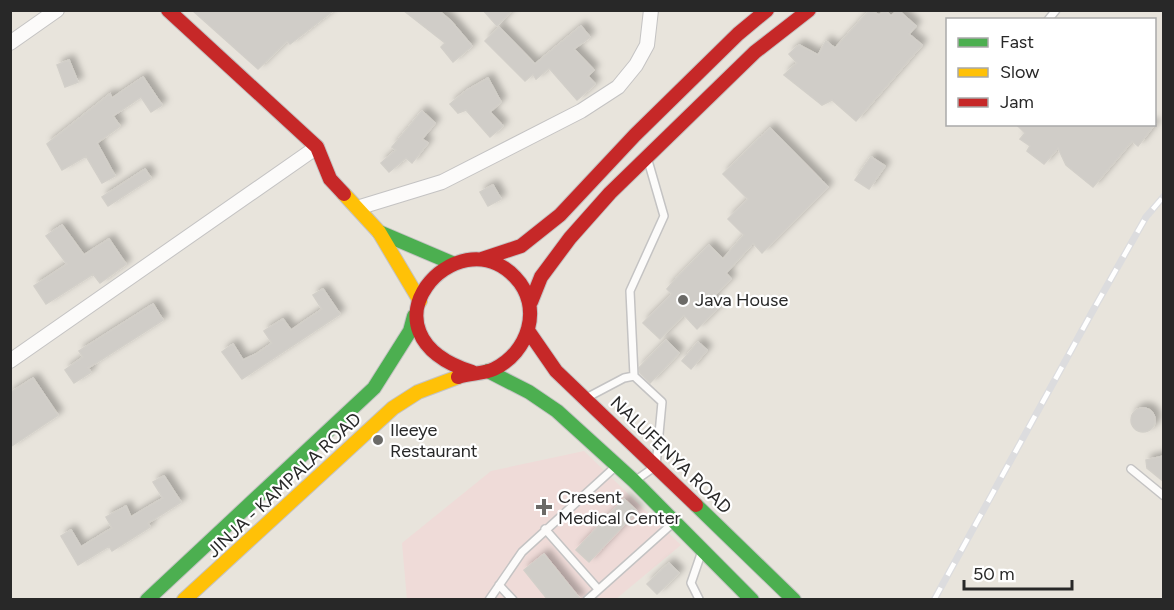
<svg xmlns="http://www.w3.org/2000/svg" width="1174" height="610" viewBox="0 0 1174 610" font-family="Figtree,sans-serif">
<defs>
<filter id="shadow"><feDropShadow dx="5" dy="-5" stdDeviation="3" flood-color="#0004"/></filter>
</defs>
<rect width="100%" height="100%" fill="#e8e4dc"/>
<path fill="#efdbd8" d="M584 451 681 545 616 599 407 600 402 543 491 471Z"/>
<path fill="#d0cdc8" stroke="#d2cfc9" stroke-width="1.5" filter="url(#shadow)" d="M192 10H334L290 44 287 41 258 69Z
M403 10H438L451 21 472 46 453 62 441 47 445 43Z
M483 10H512L497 26Z
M870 10 879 15 885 10 891 16 898 10 916 26 909 34 922 45 856 121 832 100 822 105 784 75 797 63 789 54 799 45 818 55 826 41 835 48Z
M581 26 590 37 574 49 594 70 588 76 595 84 577 100 549 68 536 79 533 74 525 81 485 41 499 27 535 64Z
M69 60 78 82 65 87 57 65Z
M143 77 162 105 151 112 141 97 113 116 120 126 97 143 115 176 102 183 86 156 62 170 47 144 110 94 112 98Z
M488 78 501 102 490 112 503 126 490 137 466 110 458 113 450 104 467 90Z
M422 111 435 123 422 139 428 143 412 163 406 158 389 172 381 163 396 150 392 147Z
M1016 124H1155L1138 146 1132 141 1093 187 1066 165 1058 148 1044 164 1027 151 1030 146 1020 139 1025 133Z
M770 128 828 187 762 253 753 243 726 273 731 279 711 299 719 307 697 329 684 315 660 339 643 323 672 294 667 289 673 282 709 245 723 259 744 235 728 219 748 199 723 174Z
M871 157 885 166 869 189 855 180Z
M145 169 151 178 108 206 102 197Z
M493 185 501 199 488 206 480 192Z
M62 225 84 255 109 239 126 264 100 283 93 274 46 304 34 286 67 264 46 236Z
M323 289 340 314 242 379 222 352 233 344 243 360 256 354 272 343 264 331 283 319 291 330 322 309 313 295Z
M153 304 163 320 88 368 91 372 74 383 65 370 83 357 79 351Z
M666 340 679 353 650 383 640 373 639 368Z
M698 342 707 350 691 369 682 361Z
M33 378 58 415 10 447V393Z
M1131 420a12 12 0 1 1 24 0a12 12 0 1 1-24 0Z
M1164 456V482L1147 468 1146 460Z
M164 476 181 502 148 523 150 527 112 551 109 546 78 565 61 536 71 530 81 547 112 528 106 517 126 506 131 517 163 498 153 482Z
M624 499 637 511 589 562 576 550Z
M544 554 581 600H548L524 570Z
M669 563 679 573 657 594 647 584Z"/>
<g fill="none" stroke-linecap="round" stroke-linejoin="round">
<g stroke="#c4c3c3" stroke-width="10">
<path id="lane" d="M1048 20 1056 10
M634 376 630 291 664 216 649 164
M588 397 624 378 634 376 662 402 656 466 636 480
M1131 469 1164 496
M545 529 598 589
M499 585 513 600
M699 599 691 583 702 551
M489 600 522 552 615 467
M587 600 673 523"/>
</g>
<g stroke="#c4c3c3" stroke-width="16">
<path id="street" d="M10 43 57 10
M357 208 442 182 581 111 618 87 636 65 647 45 651 10
M10 361 317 147"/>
</g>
<g stroke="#c4c3c3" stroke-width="16">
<path id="fast" d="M379 232 452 263
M488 371 529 392 557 411 634 481 752 600
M696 505 794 600
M147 600 374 388 410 331 414 316"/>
</g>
<g stroke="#c4c3c3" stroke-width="16">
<path id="slow" d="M344 194 379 232 420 301
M184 600 393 408 418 392 458 377"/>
</g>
<g stroke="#c4c3c3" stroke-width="16">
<path id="jam" d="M168 10 317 147 330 179 344 194
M482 259 521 246 560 215 635 135 738 34 767 10
M531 302 541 277 570 238 610 193 755 52 809 10
M529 332 556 371 696 505
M458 377C470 373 483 374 494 369 528 353 544 307 515 277 457 215 351 333 472 372"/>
</g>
<use href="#lane" stroke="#fcfbfa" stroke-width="7"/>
<use href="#street" stroke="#fcfbfa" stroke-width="14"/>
<use href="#fast" stroke="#4caf50" stroke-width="14"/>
<use href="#slow" stroke="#ffc107" stroke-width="14"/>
<use href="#jam" stroke="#c62828" stroke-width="14"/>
<g stroke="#dcdcde" stroke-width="7">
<path id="rail" d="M934 600 1096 305 1146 217 1164 196"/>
</g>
<use href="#rail" stroke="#fff" stroke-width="4.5" stroke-dasharray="14" stroke-linecap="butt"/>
</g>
<g fill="#6b6a67" stroke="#fff" stroke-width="2">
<circle cx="683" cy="300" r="6"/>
<circle cx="378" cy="440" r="6"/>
<path d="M541 498h6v6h6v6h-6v6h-6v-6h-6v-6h6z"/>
</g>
<g text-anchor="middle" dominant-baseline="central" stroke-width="4.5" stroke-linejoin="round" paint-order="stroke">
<g font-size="18" fill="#282828" stroke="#fff" text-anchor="start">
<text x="695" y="300">Java House</text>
<text x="390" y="430">Ileeye<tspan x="390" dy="21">Restaurant</tspan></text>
<text x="558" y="497">Cresent<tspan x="558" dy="21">Medical Center</tspan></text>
</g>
<g font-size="18" fill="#282828" stroke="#fff">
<text transform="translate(671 455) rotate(44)">NALUFENYA ROAD</text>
<text transform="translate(284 485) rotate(-43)">JINJA - KAMPALA ROAD</text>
</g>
</g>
<rect width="1174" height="610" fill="none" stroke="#282828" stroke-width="24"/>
<rect x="946" y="18" width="210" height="108" fill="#ffffff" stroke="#a9a9a9" stroke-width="1.5"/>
<rect x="958" y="38" width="30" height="9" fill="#4caf50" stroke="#a9a9a9" stroke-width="1.5"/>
<text x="1000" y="48" font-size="18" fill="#282828">Fast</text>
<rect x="958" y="68" width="30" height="9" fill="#ffc107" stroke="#a9a9a9" stroke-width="1.5"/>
<text x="1000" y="78" font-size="18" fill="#282828">Slow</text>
<rect x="958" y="98" width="30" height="9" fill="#c62828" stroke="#a9a9a9" stroke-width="1.5"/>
<text x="1000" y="108" font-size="18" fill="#282828">Jam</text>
<path d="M964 580v9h108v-9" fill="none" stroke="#282828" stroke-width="3"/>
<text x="973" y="580" font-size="18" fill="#282828" stroke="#ffffff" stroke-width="4.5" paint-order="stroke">50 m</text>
</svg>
